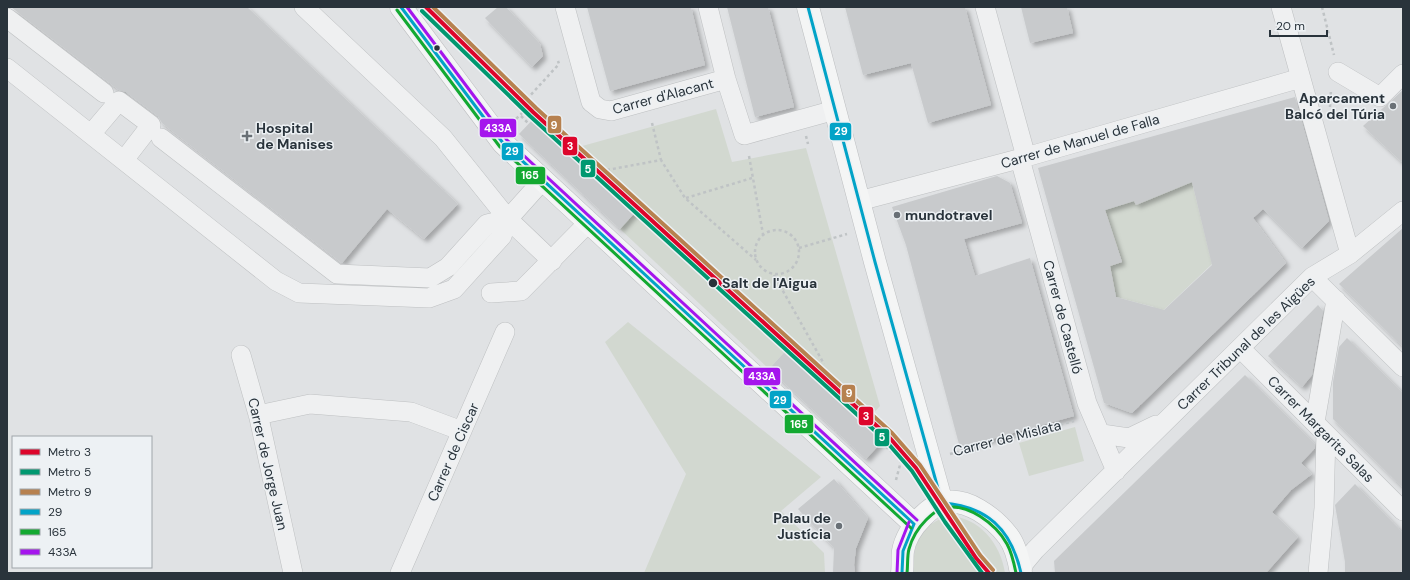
<svg xmlns="http://www.w3.org/2000/svg" width="1410" height="580" viewBox="0 0 1410 580" font-family="'DM Sans',sans-serif">
<defs>
<filter id="shadow"><feDropShadow dx="3.5" dy="3.5" stdDeviation="2" flood-color="#0004"/></filter>
</defs>
<rect width="100%" height="100%" fill="#e0e2e4"/>
<path fill="#d2d8d0" d="M716 109 732 162 806 148 880 406 870 417 791 345 769 369 620 229 640 207 575 148Z
M1192 182 1212 264 1153 320 1154 307 1116 297 1110 266 1122 262 1105 210Z
M628 322 821 477 781 511 824 553 825 573H644L686 474 605 342Z
M1075 427 1084 461 1029 476 1019 443Z
M949 516C979 517 1001 544 1005 573H913C913 545 920 524 949 516Z"/>
<path fill="#c8cacc" fill-rule="evenodd" filter="url(#shadow)" d="M11 7H247L458 204 424 239 387 209 342 263 162 123 158 116 126 92 119 90Z
M498 7H506L540 44 543 56 532 67 485 18Z
M587 7H691L705 65 610 91Z
M727 7H768L794 107 755 117Z
M845 7H965L991 105 928 123 911 63 863 75Z
M1021 7H1067L1073 33 1030 43Z
M1403 90V163L1363 126Z
M1295 97 1329 221 1302 248 1263 209 1253 218 1286 263 1132 413 1104 403 1038 168ZM1192 182 1212 265 1164 310 1116 297 1110 266 1122 262 1105 210 1134 201 1136 205Z
M538 114 640 207 620 229 519 134Z
M997 176 1010 183 1022 223 964 239 975 276 1030 258 1074 416 960 448 906 245 892 207Z
M1403 228V347L1339 284Z
M1318 305 1323 311 1312 375 1302 387 1268 356Z
M1347 338 1403 393V488L1333 419V382L1339 347Z
M791 345 889 434 866 459 769 369Z
M1245 375 1315 444V448L1301 463 1312 474 1291 490 1272 512 1298 537 1266 573H1055L1054 561Z
M834 479 868 518 856 548 854 565 855 573H833L834 548 798 509Z
M1355 484 1403 533V573H1345V562L1335 505Z"/>
<g fill="none" stroke-linecap="round" stroke-linejoin="round">
<g stroke="#bec0c2" stroke-width="20">
<path id="minor" d="M304 7 443 138 508 219 552 261
M565 7 591 102 600 109 611 111 726 79
M708 7 726 79 744 135 835 110
M985 7 1026 157
M1281 7 1350 254
M7 18 104 93
M7 68 276 281 299 293 429 298 454 289 502 236 508 219 543 180
M1338 72 1380 97 1403 74
M91 134 119 101 151 125 124 160
M161 138 337 274 430 278 448 267 487 224 508 219
M1020 159 1087 403 1116 471
M859 201 1026 157 1301 78
M1312 277 1403 367
M491 293 521 291 589 222
M1240 348 1403 511
M241 355 259 418 293 573
M258 415 310 404 411 412 462 431
M1315 422 1336 300
M1102 434 1129 438 1156 425
M1021 570 1025 562 1035 550 1312 277 1350 254 1403 211
M400 573 505 332
M1318 573 1324 508 1326 434"/>
</g>
<g stroke="#bdbfc1" stroke-width="23">
<path id="major" d="M401 7 503 143 914 524
M808 7 875 262 942 503
M902 573C903 566 902 558 903 551 905 539 913 526 922 517 927 512 935 505 942 503 966 496 994 518 1008 536 1015 545 1019 561 1021 573"/>
</g>
<path stroke="#bfc3c5" stroke-width="2.5" stroke-dasharray="3 3" stroke-linecap="butt" d="M1322 7 1334 55
M527 99 559 64 558 61
M1330 107 1331 90
M521 116 529 124
M512 123 532 103
M652 123 661 160
M806 136 808 144
M749 156 763 234
M607 170 661 160 685 198 756 260
M686 198 752 178
M755 252a22 22 0 1 1 44 0a22 22 0 1 1-44 0Z
M799 248 847 234
M774 275 824 364
M881 443 901 459
M950 454 1074 421
M896 480 905 446"/>
<use href="#minor" stroke="#eff0f1" stroke-width="19"/>
<use href="#major" stroke="#f4f5f5" stroke-width="22"/>
<g stroke="#edf1f4" stroke-width="6">
<path id="bus-1" d="M401 7 503 143 914 524
M808 7 875 262 942 503
M942 503C987 506 1011 529 1021 573
M902 573 903 551 914 524"/>
</g>
<g stroke="#edf1f4" stroke-width="6">
<path id="bus-2" d="M397 10 500 147 911 528
M907 573C908 565 907 556 909 549 912 538 918 528 926 520 931 515 937 509 944 508 967 502 996 524 1007 544 1012 553 1014 563 1016 573"/>
</g>
<g stroke="#edf1f4" stroke-width="6">
<path id="bus-3" d="M407 7 507 140 917 520
M897 573 898 550 909 522"/>
</g>
<use href="#bus-1" stroke="#02a3c7" stroke-width="3"/>
<use href="#bus-2" stroke="#13a931" stroke-width="3"/>
<use href="#bus-3" stroke="#a515ed" stroke-width="3"/>
<g stroke="#edf1f4" stroke-width="7">
<path id="metro-1" d="M426 7 533 112 889 437 916 468 976 558 989 573"/>
</g>
<g stroke="#edf1f4" stroke-width="7">
<path id="metro-2" d="M422 11 530 116 885 440 912 471 945 522 982 573"/>
</g>
<g stroke="#edf1f4" stroke-width="7">
<path id="metro-3" d="M433 7 536 108 892 433 920 465 980 555 993 570"/>
</g>
<use href="#metro-1" stroke="#dd052b" stroke-width="4"/>
<use href="#metro-2" stroke="#009870" stroke-width="4"/>
<use href="#metro-3" stroke="#b7814f" stroke-width="4"/>
</g>
<g fill="#29333b" stroke="#edf1f4" stroke-width="1.5">
<circle cx="437" cy="48" r="3.5"/>
<circle cx="713" cy="283" r="5"/>
</g>
<g fill="#697076" stroke="#edf1f4" stroke-width="1.5">
<circle cx="1393" cy="106" r="4"/>
<path d="M245 130h4v4h4v4h-4v4h-4v-4h-4v-4h4z"/>
<circle cx="897" cy="215" r="4"/>
<circle cx="839" cy="526" r="4"/>
</g>
<g text-anchor="middle" dominant-baseline="central" stroke-width="3" stroke-linejoin="round" paint-order="stroke">
<g font-size="14" fill="#29333b" stroke="#edf1f4">
<text transform="translate(663 96) rotate(-15)">Carrer d'Alacant</text>
<text transform="translate(1080 141) rotate(-16)">Carrer de Manuel de Falla</text>
<text transform="translate(1063 317) rotate(75)">Carrer de Castelló</text>
<text transform="translate(1246 343) rotate(-44)">Carrer Tribunal de les Aigües</text>
<text transform="translate(1321 429) rotate(45)">Carrer Margarita Salas</text>
<text transform="translate(1007 438) rotate(-14)">Carrer de Mislata</text>
<text transform="translate(453 452) rotate(-66)">Carrer de Ciscar</text>
<text transform="translate(268 464) rotate(77)">Carrer de Jorge Juan</text>
</g>
<g font-size="14" font-weight="bold" fill="#29333b" stroke="#edf1f4" text-anchor="end">
<text x="1385" y="98">Aparcament<tspan x="1385" dy="16">Balcó del Túria</tspan></text>
<text x="256" y="128" text-anchor="start">Hospital<tspan x="256" dy="16">de Manises</tspan></text>
<text x="905" y="215" text-anchor="start">mundotravel</text>
<text x="831" y="518">Palau de<tspan x="831" dy="16">Justícia</tspan></text>
</g>
<g font-size="14" font-weight="bold" fill="#29333b" stroke="#edf1f4" text-anchor="start">
<text x="722" y="283">Salt de l'Aigua</text>
</g>
</g>
<g stroke="#edf1f4" stroke-width="1.5">
<rect x="547" y="115" width="15" height="19" rx="4" fill="#b7814f"/>
<rect x="479" y="118" width="38" height="20" rx="4" fill="#a515ed"/>
<rect x="829" y="122" width="23" height="19" rx="4" fill="#02a3c7"/>
<rect x="562" y="136" width="16" height="20" rx="4" fill="#dd052b"/>
<rect x="501" y="142" width="23" height="19" rx="4" fill="#02a3c7"/>
<rect x="580" y="159" width="16" height="19" rx="4" fill="#009870"/>
<rect x="515" y="166" width="31" height="19" rx="4" fill="#13a931"/>
<rect x="743" y="367" width="38" height="19" rx="4" fill="#a515ed"/>
<rect x="841" y="384" width="15" height="19" rx="4" fill="#b7814f"/>
<rect x="769" y="390" width="23" height="19" rx="4" fill="#02a3c7"/>
<rect x="858" y="406" width="16" height="20" rx="4" fill="#dd052b"/>
<rect x="784" y="414" width="30" height="20" rx="4" fill="#13a931"/>
<rect x="874" y="428" width="16" height="19" rx="4" fill="#009870"/>
</g>
<g font-size="11" text-anchor="middle" font-weight="bold" fill="#fff">
<text x="554" y="129">9</text>
<text x="498" y="132">433A</text>
<text x="841" y="135">29</text>
<text x="570" y="150">3</text>
<text x="512" y="155">29</text>
<text x="588" y="173">5</text>
<text x="530" y="179">165</text>
<text x="762" y="380">433A</text>
<text x="849" y="397">9</text>
<text x="780" y="404">29</text>
<text x="866" y="420">3</text>
<text x="799" y="428">165</text>
<text x="882" y="441">5</text>
</g>
<rect width="1410" height="580" fill="none" stroke="#29333b" stroke-width="16"/>
<rect x="12" y="436" width="140" height="132" fill="#edf1f4" stroke="#9fa5aa"/>
<rect x="20" y="449" width="20" height="6" fill="#dd052b" stroke="#9fa5aa"/>
<text x="48" y="456" font-size="12" fill="#29333b">Metro 3</text>
<rect x="20" y="469" width="20" height="6" fill="#009870" stroke="#9fa5aa"/>
<text x="48" y="476" font-size="12" fill="#29333b">Metro 5</text>
<rect x="20" y="489" width="20" height="6" fill="#b7814f" stroke="#9fa5aa"/>
<text x="48" y="496" font-size="12" fill="#29333b">Metro 9</text>
<rect x="20" y="509" width="20" height="6" fill="#02a3c7" stroke="#9fa5aa"/>
<text x="48" y="516" font-size="12" fill="#29333b">29</text>
<rect x="20" y="529" width="20" height="6" fill="#13a931" stroke="#9fa5aa"/>
<text x="48" y="536" font-size="12" fill="#29333b">165</text>
<rect x="20" y="549" width="20" height="6" fill="#a515ed" stroke="#9fa5aa"/>
<text x="48" y="556" font-size="12" fill="#29333b">433A</text>
<path d="M1270 30v6h57v-6" fill="none" stroke="#29333b" stroke-width="2"/>
<text x="1276" y="30" font-size="12" fill="#29333b" stroke="#edf1f4" stroke-width="3" paint-order="stroke">20 m</text>
</svg>
